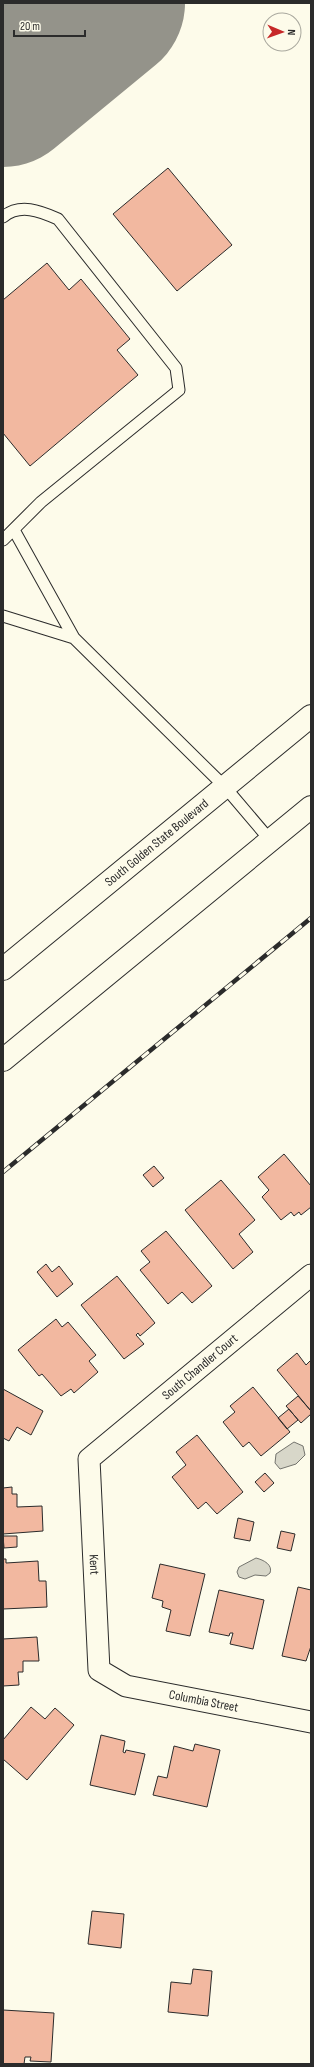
<svg xmlns="http://www.w3.org/2000/svg" width="314" height="2067" viewBox="0 0 314 2067" font-family="'Sofia Sans Condensed',sans-serif">
<rect width="100%" height="100%" fill="#fdfbea"/>
<path fill="#d8d7c9" stroke="#74746e" d="M294 1442 303 1446 305 1455 296 1464 280 1469 275 1463 276 1454Z
M256 1558C264 1560 273 1565 270 1573L266 1576 255 1575 245 1579 239 1577 237 1572 239 1567Z"/>
<g fill="none" stroke-linecap="round" stroke-linejoin="round">
<path stroke="#94938a" stroke-width="160" d="M3 87 105 3"/>
</g>
<path fill="#f2b8a0" stroke="#2b2b2b" d="M168 168 232 245 177 291 113 214Z
M47 263 69 290 81 279 130 339 117 350 138 375 30 466 3 433V300Z
M284 1154 311 1186V1207L301 1215 299 1212 294 1216 291 1212 281 1220 262 1197 269 1190 258 1177Z
M154 1166 164 1178 153 1187 143 1175Z
M221 1180 255 1220 239 1234 253 1252 233 1269 185 1210Z
M166 1231 212 1286 192 1303 182 1292 168 1304 140 1270 150 1262 141 1251Z
M46 1264 52 1272 59 1266 73 1284 57 1297 37 1272Z
M117 1276 155 1323 140 1336 138 1333 136 1335 144 1344 124 1359 81 1305Z
M56 1319 62 1327 68 1322 96 1355 89 1361 98 1372 74 1393 71 1389 61 1396 42 1374 39 1376 18 1350Z
M297 1353 306 1365 311 1360V1411L277 1370Z
M253 1387 290 1432 261 1456 249 1442 243 1447 223 1422 235 1412 230 1406Z
M3 1389 43 1411 31 1435 17 1427 9 1441 3 1438Z
M298 1396 311 1411V1414L301 1423 286 1406Z
M289 1409 298 1420 287 1429 278 1418Z
M197 1435 243 1492 217 1514 206 1502 198 1509 172 1477 186 1465 176 1452Z
M265 1473 274 1483 264 1492 255 1482Z
M12 1487V1494H17V1507L42 1506 43 1531 3 1534V1488Z
M238 1518 254 1522 250 1541 234 1538Z
M281 1531 295 1534 291 1551 277 1548Z
M3 1536H17V1547L4 1548Z
M3 1559H6V1563L38 1561 39 1581H46L47 1607 3 1609Z
M160 1564 205 1574 190 1636 166 1631 171 1610 162 1607 163 1601 152 1598Z
M298 1587 311 1590V1646L306 1661 282 1656Z
M219 1590 264 1600 253 1649 230 1644 233 1633H230L229 1636 209 1632Z
M37 1637 39 1661H23V1672H18L19 1685 3 1686V1639Z
M31 1707 45 1719 55 1708 74 1725 27 1780 3 1759V1740Z
M101 1735 125 1741 123 1752 125 1753 126 1750 145 1754 135 1795 90 1785Z
M195 1744 220 1750 207 1807 153 1795 158 1776 167 1778 174 1746 193 1751Z
M92 1911 124 1914 121 1948 88 1944Z
M193 1969 212 1971 208 2016 168 2012 171 1982 191 1984Z
M3 2010 54 2013 51 2062 30 2061 31 2057H25L24 2064H3Z"/>
<g fill="none" stroke-linecap="round" stroke-linejoin="round">
<g stroke="#2b2b2b" stroke-width="13">
<path id="service" d="M3 217C20 203 40 211 58 219L176 368 179 390 41 502 3 540
M14 530 74 638 225 787 270 840
M3 616 74 638"/>
</g>
<g stroke="#2b2b2b" stroke-width="23">
<g id="minor">
<path id="s1" d="M311 1275 89 1459 99 1670 126 1686 311 1722"/>
</g>
</g>
<g stroke="#2b2b2b" stroke-width="24">
<g id="primary">
<path id="s2" d="M3 969 311 716"/>
<path d="M3 1060 311 807"/>
</g>
</g>
<use href="#service" stroke="#fdfbea" stroke-width="11"/>
<use href="#minor" stroke="#fdfbea" stroke-width="21"/>
<use href="#primary" stroke="#fdfbea" stroke-width="22"/>
<g stroke="#2b2b2b" stroke-width="4.5">
<path id="rail" d="M3 1172 311 918"/>
</g>
<use href="#rail" stroke="#fdfbea" stroke-width="3" stroke-dasharray="9" stroke-linecap="butt"/>
</g>
<g text-anchor="middle" dominant-baseline="central" stroke-width="3" stroke-linejoin="round" paint-order="stroke">
<g font-size="13" fill="#2b2b2b" stroke="#fdfbea">
<text stroke="none"><textPath href="#s2" startOffset="199">South Golden State Boulevard</textPath></text>
<text transform="translate(200 1367) rotate(-40)">South Chandler Court</text>
<text stroke="none"><textPath href="#s1" startOffset="394">Kent</textPath></text>
<text stroke="none"><textPath href="#s1" startOffset="610">Columbia Street</textPath></text>
</g>
</g>
<rect width="314" height="2067" fill="none" stroke="#2b2b2b" stroke-width="8"/>
<g transform="translate(282 32) rotate(92)"><circle r="19" fill="#fdfbea" stroke="#a9a89e"/>
<path d="M0-3L7 15L0 10L-7 15Z" fill="#c62828"/>
<text y="-6" font-size="11" font-weight="bold" text-anchor="middle" fill="#2b2b2b">N</text>
</g>
<path d="M14 30v6h71v-6" fill="none" stroke="#2b2b2b" stroke-width="2"/>
<text x="20" y="30" font-size="12" fill="#2b2b2b" stroke="#fdfbea" stroke-width="3" paint-order="stroke">20 m</text>
</svg>
